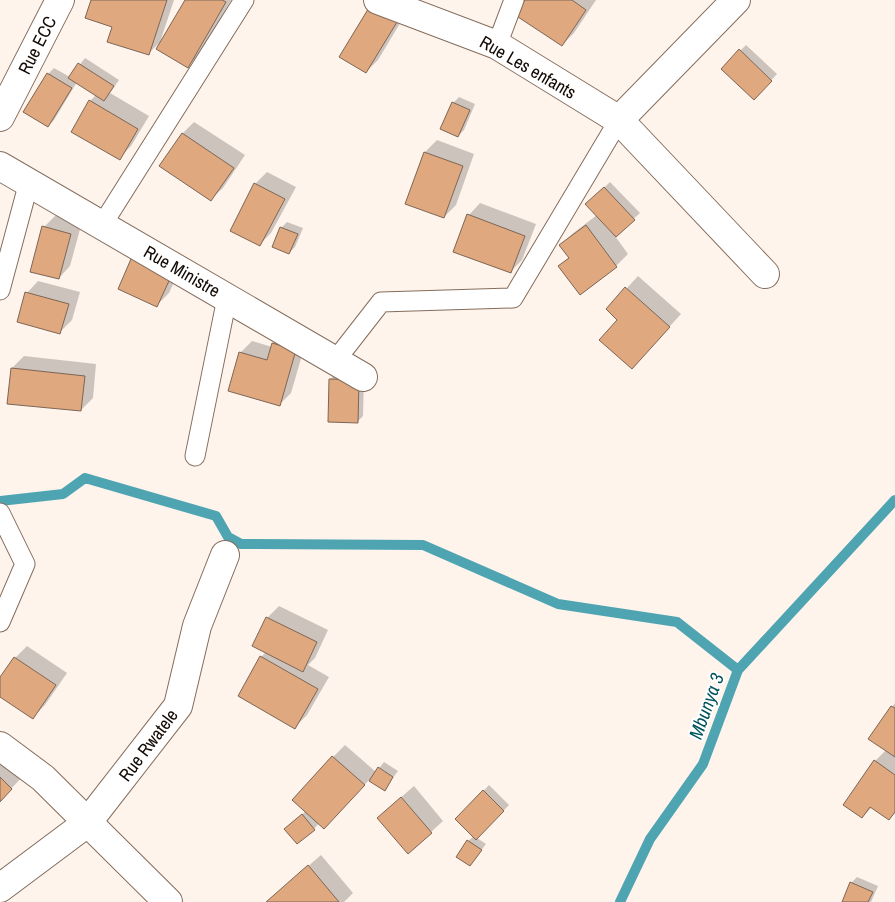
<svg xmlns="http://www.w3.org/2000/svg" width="895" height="902" viewBox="0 0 895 902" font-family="'Archivo Narrow',sans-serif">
<rect width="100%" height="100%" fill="#fff4ec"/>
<path fill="#0003" d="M92 0H174L160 42 148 54 114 26Z
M186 0H231L200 54 188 66Z
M527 0H596L574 33 562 45Z
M408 10 378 60 366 72 341 57Z
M746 45 777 74 754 98 722 69Z
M85 58 119 80 110 93 149 116 131 146 119 158 90 101 96 95 77 82 54 120 48 126V74L54 68 70 77Z
M459 97 475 104 464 130 458 136 453 103Z
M194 122 245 155 223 188 211 199 182 134Z
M437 140 474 154 456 205 444 217 425 152Z
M267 172 296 187 271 233 259 245 255 184Z
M610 182 640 213 615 236 628 254 616 266 580 293 560 266 569 257 561 245 572 234 597 215 587 204Z
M480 203 536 224 522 260 510 272 469 215Z
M56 215 82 222 70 266 59 278 44 227Z
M287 222 303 228 295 247 289 253 281 228Z
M147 241 185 258 169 293 157 305Z
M638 276 681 314 632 368 619 319 608 309Z
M38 281 80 292 72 320 60 332 27 293Z
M285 331 307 338 291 393 279 405 240 353 252 341 272 347 273 343Z
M24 356 96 364 93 398 81 410 12 368Z
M336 374 364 375 363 416 357 422 330 379Z
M279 606 328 630 315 658 308 665 329 677 307 715 295 727 261 657 266 652 267 618Z
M27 646 67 673 45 705 33 717 0 695V680L15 658Z
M895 703V813L889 819 872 807 862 817 875 761 886 750 870 739Z
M345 745 376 772 384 762 398 771 384 790 369 780 336 816 319 823 314 829 292 823 306 811 333 757Z
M0 754 23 776 0 801Z
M489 785 509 805 477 838 486 844 470 865 468 841 474 836 457 819Z
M414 786 443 821 431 832 391 806Z
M321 855 353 893 344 902H267Z
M857 877 878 886 871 902H843L851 883Z"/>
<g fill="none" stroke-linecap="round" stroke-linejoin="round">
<path stroke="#4ea5b1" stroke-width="10" d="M0 501 63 494 85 478 216 516 228 537 241 544 423 545 558 604 677 622 738 670
M620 902 650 839 703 764 738 670 895 500"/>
</g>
<path fill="#dfa87f" stroke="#7d6655" d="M91 0H167L149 55 107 42 112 27 85 18Z
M185 0H222L226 2 188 68 156 49Z
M525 0H572L586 10 562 46 515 15Z
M370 6 397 22 366 73 339 57Z
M739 49 772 81 754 100 721 69Z
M78 63 114 86 104 101 68 78Z
M47 73 72 88 48 127 23 112Z
M89 100 138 129 120 160 71 132Z
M452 102 470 110 458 137 440 129Z
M182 133 234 168 211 201 159 166Z
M424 152 463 166 444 218 405 204Z
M254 183 285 199 260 246 230 231Z
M604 187 635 220 616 237 585 204Z
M467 214 525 236 511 273 453 252Z
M586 225 617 267 580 295 558 266 569 258 559 245Z
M42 226 71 234 59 279 30 272Z
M280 227 298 234 289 254 272 247Z
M134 252 174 270 157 307 118 289Z
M625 287 670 327 632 369 599 340 617 320 606 309Z
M25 292 69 304 60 334 17 322Z
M272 343 296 350 280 406 228 391 239 352 267 360Z
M11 368 85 376 81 411 7 404Z
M329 379 359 380 358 423 328 422Z
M266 617 317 642 303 672 252 646Z
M260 656 318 689 295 729 238 696Z
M14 657 56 685 33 719 0 697V677Z
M891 706 895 708V757L868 739Z
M332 756 365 785 324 829 292 800Z
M874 760 895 775V812L889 820 870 807 862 818 843 805Z
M378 767 393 777 385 791 369 781Z
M0 777 12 789 0 802Z
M483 790 504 811 476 840 455 819Z
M401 797 432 833 408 854 377 818Z
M302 814 315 830 297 844 284 829Z
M467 840 482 850 470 866 456 857Z
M308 865 339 902H266Z
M850 882 873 892 868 902H842Z"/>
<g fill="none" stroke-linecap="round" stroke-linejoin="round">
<g stroke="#846d5c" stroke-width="21">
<path id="service" d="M497 45 514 0
M102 225 244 0
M0 290 29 182
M335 361 381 302 513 298 619 120
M195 456 227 298
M0 513 25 564 0 622"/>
</g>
<g stroke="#846d5c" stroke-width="30">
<path id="minor" d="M378 0 497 45 619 120 765 274
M0 117 60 0
M619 120 736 0
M0 166 363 377
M0 746 43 778 168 902
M0 888 87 823 178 706 197 626 225 555"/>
</g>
<use href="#service" stroke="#fff" stroke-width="19"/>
<use href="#minor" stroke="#fff" stroke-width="28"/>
</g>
<g text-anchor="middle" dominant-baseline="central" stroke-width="4" stroke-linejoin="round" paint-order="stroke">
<g font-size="18" fill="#120a05" stroke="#fff">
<text transform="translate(37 45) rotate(-63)">Rue ECC</text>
<text transform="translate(528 67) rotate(30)">Rue Les enfants</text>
<text transform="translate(182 271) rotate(30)">Rue Ministre</text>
<text transform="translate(148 745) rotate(-53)">Rue Rwatele</text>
</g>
<g font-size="19" font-style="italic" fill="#00525b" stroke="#fff">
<text transform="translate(706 706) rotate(-70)">Mbunya 3</text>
</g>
</g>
</svg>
